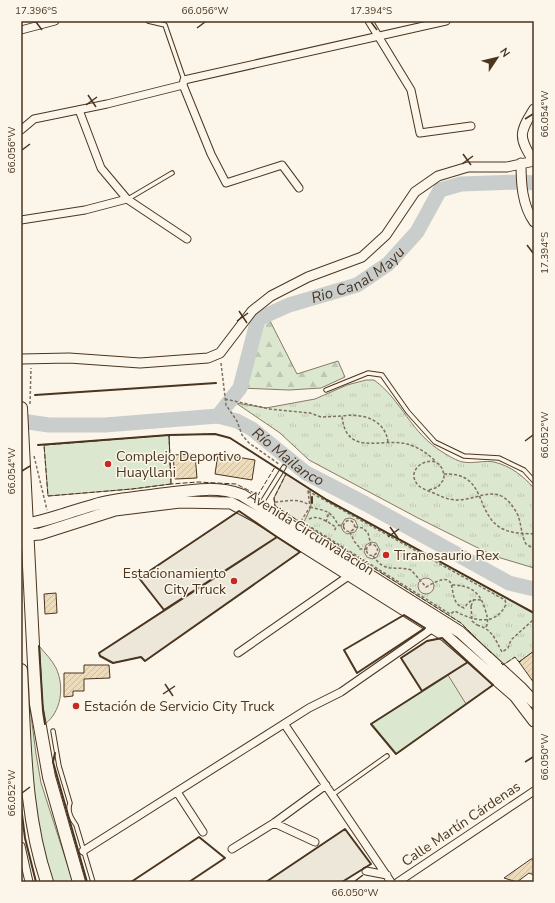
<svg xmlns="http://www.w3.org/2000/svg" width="555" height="903" viewBox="0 0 555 903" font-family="'Nunito Sans',sans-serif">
<defs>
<pattern id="forest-firs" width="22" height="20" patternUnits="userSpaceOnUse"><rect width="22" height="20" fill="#dce7d0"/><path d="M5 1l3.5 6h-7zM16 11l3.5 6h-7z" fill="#bec7b2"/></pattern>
<pattern id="park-tufts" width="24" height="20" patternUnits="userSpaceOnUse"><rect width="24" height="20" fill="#dce7d0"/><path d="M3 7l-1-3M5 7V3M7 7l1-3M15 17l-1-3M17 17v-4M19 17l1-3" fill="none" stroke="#bec7b2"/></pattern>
<pattern id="building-hatch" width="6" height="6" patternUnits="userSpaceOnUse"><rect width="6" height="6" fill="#ecdcbc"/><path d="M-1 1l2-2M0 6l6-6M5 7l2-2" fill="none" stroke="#ccbda1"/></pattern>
</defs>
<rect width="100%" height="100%" fill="#fbf6e9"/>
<path fill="#dce7d0" stroke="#887966" d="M169 435 171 484 132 489 48 496 44 445Z
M39 646C45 653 52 660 56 668 65 687 61 712 45 724L42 711Z
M468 662 493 685 396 754 371 724Z
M26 700H29L36 754 41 783 73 882H53L45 856 34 804Z"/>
<path fill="url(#forest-firs)" stroke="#887966" d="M267 315 297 374 338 361 345 377 321 388 289 390 240 388 258 319Z"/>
<path fill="url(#park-tufts)" stroke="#887966" d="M366 380H374C402 400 410 433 444 453 449 456 457 461 463 462 473 464 484 460 494 462 511 466 523 476 534 488V568L494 556 418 518 309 460 280 433 236 403 266 408 315 399 347 385Z
M286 474 327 500 534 613V651L519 662 515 657 503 665 461 623 275 506 274 498Z"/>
<path fill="#ede7d9" stroke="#887966" d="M286 474 310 489 311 507 303 524 275 506 274 498Z
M239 511 300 552 145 661 140 657 113 663 100 656 99 653 164 610 139 578Z
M350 518 355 520 358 527 355 532 347 534 343 531 341 526 345 519Z
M371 542 376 543 380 550 377 557 372 559 367 557 364 552 366 545Z
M418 586a8 8 0 1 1 16 0a8 8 0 1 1-16 0Z
M442 638 493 685 466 704 448 675 422 691 401 658 427 641Z
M345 829 371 864 342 882H266Z"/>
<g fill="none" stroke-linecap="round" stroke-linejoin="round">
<g stroke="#c9cecd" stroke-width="15">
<path id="s1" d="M218 416 240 388 258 319 289 305 357 285 388 264 417 232 440 190 461 184 521 182 534 183"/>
<path id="s2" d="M21 421 49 425H105L218 416 237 421 252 429 306 473 366 504 509 583 534 589"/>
</g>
</g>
<path fill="url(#building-hatch)" stroke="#4a3520" d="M195 454 197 478 175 479 173 455Z
M218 454 255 460 252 480 215 474Z
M56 593 57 613 45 614 44 594Z
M534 651V683L519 662Z
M84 665H109L110 678 84 679V691H73V696L64 697V673H84Z
M531 859H534V875L529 873 517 882 504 878Z"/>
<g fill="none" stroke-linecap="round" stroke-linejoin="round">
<g stroke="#4a3520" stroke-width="5.5">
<path id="service" d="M148 21 165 25 184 80
M128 199 172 173
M326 390 368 373 382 375 408 412 435 442 464 456 499 458 524 470 534 481
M261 504 284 467
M53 731 59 766 70 803C67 811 71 818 76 825L93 882
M332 795 387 756"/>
</g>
<g stroke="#4a3520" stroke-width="9">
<path id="minor" d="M369 21 411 90 420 133 471 126
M21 30 55 21
M79 110 101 168 127 199 187 239
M21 130 34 119 107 104 183 85
M299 188 282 165 226 183 211 154 183 85 184 80 446 21
M21 220 85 210 127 199
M238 653 350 575
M285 725 391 882
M177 792 203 832
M274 823 315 842
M21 846 29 882
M232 849 274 823 326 785
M83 851 309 708 341 692 436 626
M366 871 387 875
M398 882 534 791"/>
</g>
<g stroke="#4a3520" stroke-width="11">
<path id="tertiary" d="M534 162C518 137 519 133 534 109
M521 163C521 183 522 205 534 222
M21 359 69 358 140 363 208 358 220 353 252 311 271 296 308 277 362 257 386 235 415 192 438 176 468 167H507L534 161"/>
</g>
<g stroke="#4a3520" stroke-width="13">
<path id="secondary" d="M27 524C50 520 71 511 94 505 113 499 134 498 154 495 183 492 214 484 242 495L460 632 521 688 534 702
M28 535 40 534 115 510 180 502 231 503 255 516 446 636 515 696 534 721"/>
</g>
<g stroke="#4a3520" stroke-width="14">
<path id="trunk" d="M21 408 36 704 49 777 79 882
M21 670C25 741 24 814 47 882"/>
</g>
<path stroke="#7f6f5c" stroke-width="1.5" stroke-dasharray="3 2" stroke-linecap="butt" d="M221 363 226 405 237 421 242 435 249 443 279 464
M225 399 270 409 310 413 321 417 342 416
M30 404 31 368
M388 442C385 419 362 413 342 416 346 458 382 437 407 444 418 447 429 454 436 462
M34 456 47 510
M444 474C488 472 474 515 503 529 513 534 523 533 534 534
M429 490 438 487 444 479C444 445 399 467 419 486 424 490 432 492 438 495 444 498 451 500 458 500 482 499 498 482 515 510 522 520 520 533 526 544L534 549
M308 491 505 600 506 604C496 627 473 621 455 611L450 614 301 521 310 507Z
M275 502C287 501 299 498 309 505
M310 507C325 511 331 510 338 525L344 526
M309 519C319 514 328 523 336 527L334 532
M343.5 526a5.5 5.5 0 1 1 11 0a5.5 5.5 0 1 1-11 0Z
M326 522 329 512
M355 527 363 528 368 533 371 545
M350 532 354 541 359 547V549H366
M366.5 550a5.5 5.5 0 1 1 11 0a5.5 5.5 0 1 1-11 0Z
M373 556C386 574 393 565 411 570L426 587C466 564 442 601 464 608 470 600 472 599 482 600
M452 585C470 585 480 592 485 609 487 616 489 620 486 627
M471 606 474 599
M477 625C492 629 495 639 502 652L508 648 511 640 534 619"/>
<use href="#service" stroke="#fbf6e9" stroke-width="3.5"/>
<use href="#minor" stroke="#fbf6e9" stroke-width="7"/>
<use href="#tertiary" stroke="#fbf6e9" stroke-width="9"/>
<use href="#secondary" stroke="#fbf6e9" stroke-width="11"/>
<use href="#trunk" stroke="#fbf6e9" stroke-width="12"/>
<path stroke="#7f6f5c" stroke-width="1.5" stroke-dasharray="3 2" stroke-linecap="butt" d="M471 606 472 621 477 625"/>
<path stroke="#4a3520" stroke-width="1" stroke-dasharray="5 2" stroke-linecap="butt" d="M215 434 230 438 275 467 258 495 236 484 198 482 171 484 169 435Z
M169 435 171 484 132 489 48 496 44 445Z
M491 653 461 623 275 506 274 498 286 474 327 500 534 613
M501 663 503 665 515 657 519 662 521 661"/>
<path stroke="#4a3520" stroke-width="2" d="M35 395 216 383
M38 445 169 435 215 434 230 438 327 500 534 613
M312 497V503
M239 511 277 537 164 610 139 578Z
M277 537 300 552 145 661 141 657 113 663 100 656 99 653Z
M404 615 425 628 357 673 344 650Z
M442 638 468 662 422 691 401 658 427 641Z
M39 646 43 711 45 724
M468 662 493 685 396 754 371 724Z
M55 753 53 762 87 882
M21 807 25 838 36 882
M131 882 199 837 225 858 189 882
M266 882 345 829 371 864 342 882"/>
</g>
<path fill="none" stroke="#4a3520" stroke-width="1.5" d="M36 22 42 30M371 22 377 30M197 28 205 22M88 95 96 107M86 105 97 97M525 119 533 114M22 150 30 144M463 154 471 165M462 164 473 156M527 245 533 253M239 311 247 323M237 321 248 313M525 441 533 435M22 471 30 466M390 527 398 538M388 537 399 529M165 684 173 696M163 694 175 686M525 762 533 757M22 793 30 787M355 881 363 875"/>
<g fill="#c62828" stroke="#fbf6e9" stroke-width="1.5">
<circle cx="108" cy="464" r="4"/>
<circle cx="386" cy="555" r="4"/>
<circle cx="234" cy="581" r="4"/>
<circle cx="76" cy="706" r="4"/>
</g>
<g text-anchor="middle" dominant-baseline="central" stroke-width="3" stroke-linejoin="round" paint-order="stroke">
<g font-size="14" fill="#4a3520" stroke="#fbf6e9" text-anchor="start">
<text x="116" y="456">Complejo Deportivo<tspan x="116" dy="16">Huayllani</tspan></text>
<text x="394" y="555">Tiranosaurio Rex</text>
<text x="226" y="573" text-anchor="end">Estacionamiento<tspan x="226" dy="16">City Truck</tspan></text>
<text x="84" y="706">Estación de Servicio City Truck</text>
</g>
<g font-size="14" fill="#4a3520" stroke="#fbf6e9">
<text transform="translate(311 533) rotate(32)">Avenida Circunvalación</text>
<text transform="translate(461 824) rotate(-34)">Calle Martín Cárdenas</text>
</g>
<g font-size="15" font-style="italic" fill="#4a3520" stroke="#fbf6e9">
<text stroke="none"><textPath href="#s1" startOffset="217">Rio Canal Mayu</textPath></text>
<text stroke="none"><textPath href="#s2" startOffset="280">Río Mailanco</textPath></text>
</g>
</g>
<rect width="555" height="903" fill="none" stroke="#fbf6e9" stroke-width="44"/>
<g transform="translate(497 58) rotate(55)" stroke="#fbf6e9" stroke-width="3" paint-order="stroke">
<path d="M0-3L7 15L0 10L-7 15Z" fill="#4a3520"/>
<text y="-6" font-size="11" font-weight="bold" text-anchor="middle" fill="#4a3520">N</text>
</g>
<rect x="22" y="22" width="511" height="859" fill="none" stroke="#4a3520" stroke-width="1.5"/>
<g font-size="10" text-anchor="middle" fill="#4a3520">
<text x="36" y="14">17.396°S</text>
<text x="205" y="14">66.056°W</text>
<text x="371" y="14">17.394°S</text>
<text transform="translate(544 114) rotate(-90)" y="4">66.054°W</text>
<text transform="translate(11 150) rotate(-90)" y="4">66.056°W</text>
<text transform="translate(544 253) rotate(-90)" y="4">17.394°S</text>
<text transform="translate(544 435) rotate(-90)" y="4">66.052°W</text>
<text transform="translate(11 471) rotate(-90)" y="4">66.054°W</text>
<text transform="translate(544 757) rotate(-90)" y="4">66.050°W</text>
<text transform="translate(11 793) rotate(-90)" y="4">66.052°W</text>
<text x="355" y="896">66.050°W</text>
</g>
</svg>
